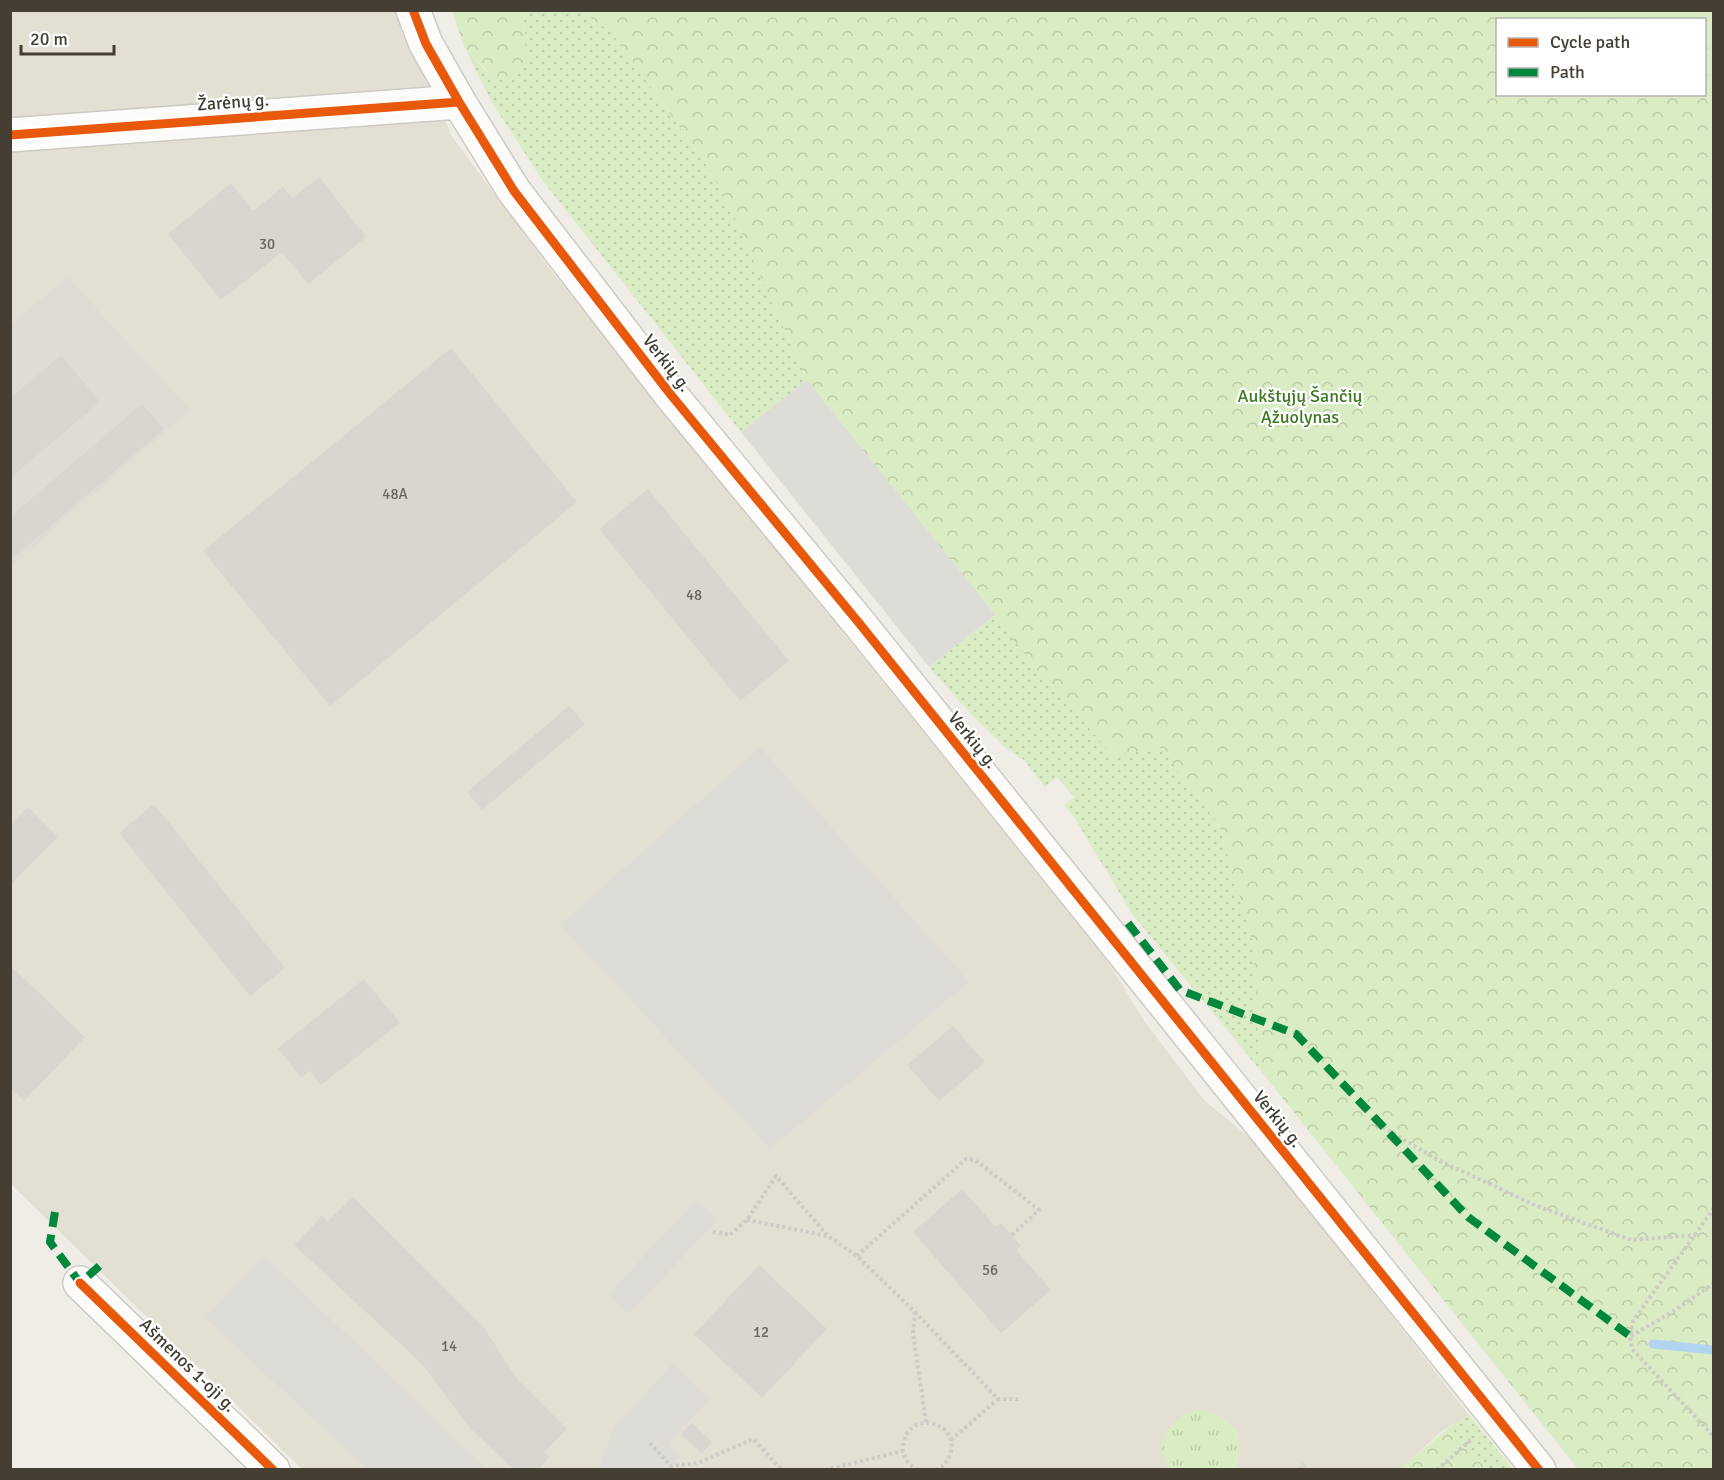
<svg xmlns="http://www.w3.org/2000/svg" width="1724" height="1480" viewBox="0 0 1724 1480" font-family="Signika,sans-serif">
<defs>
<pattern id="grass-dots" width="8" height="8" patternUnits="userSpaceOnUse" patternTransform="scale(1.5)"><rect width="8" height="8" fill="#daecc4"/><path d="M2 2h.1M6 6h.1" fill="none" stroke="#bccba9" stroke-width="1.8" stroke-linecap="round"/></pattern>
<pattern id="forest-crowns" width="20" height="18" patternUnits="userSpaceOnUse" patternTransform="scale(1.5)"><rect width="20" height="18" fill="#daecc4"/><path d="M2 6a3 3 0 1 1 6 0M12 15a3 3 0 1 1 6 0" fill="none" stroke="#bccba9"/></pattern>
<pattern id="park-tufts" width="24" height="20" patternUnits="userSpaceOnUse" patternTransform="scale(1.5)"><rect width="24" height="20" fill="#daecc4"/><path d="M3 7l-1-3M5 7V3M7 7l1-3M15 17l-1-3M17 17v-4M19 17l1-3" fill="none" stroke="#bccba9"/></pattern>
</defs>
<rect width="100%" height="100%" fill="#efede6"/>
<path fill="#e4dfd3" d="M11 11H406L451 135 549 268 1106 959 1145 1022 1204 1100 1257 1144 1469 1415 1441 1432 1399 1470 302 1469 11 1184 10 566 189 410 67 276 11 324Z"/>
<path fill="#dfdcd4" d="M67 276 190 410 11 566V324Z"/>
<path fill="url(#grass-dots)" d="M532 11H581L612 33 710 170 730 208 807 380 741 432 543 181 491 101 464 46 486 71 526 63 524 17Z
M995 615 1042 676 1114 755 1160 746 1219 825 1253 943 1260 1070 1133 915 1074 817 1064 805 1074 797 1057 777 1045 787 1024 760 1006 748 973 716 929 667Z
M1469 1415 1513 1469H1486L1450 1427Z"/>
<path fill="url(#forest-crowns)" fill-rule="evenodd" d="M452 11H532L524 17 526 63 511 82 495 79 464 46Z
M581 11H1713V1469H1578L1260 1070 1253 943 1219 825 1160 747 1114 756 1042 676 807 380 730 208 710 170 612 33ZM1498 20H1704V94H1498Z
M1450 1427 1486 1469H1399Z"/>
<path fill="url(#park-tufts)" d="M1195 1410C1228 1411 1253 1438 1234 1469H1168C1153 1442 1168 1420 1195 1410Z"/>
<path fill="#dedcd6" d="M807 380 995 615 929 667 741 432Z
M760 747 969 982 770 1149 560 925Z
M697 1200 718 1220 628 1314 608 1294Z
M265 1256 487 1469H366L205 1317Z
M672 1364 710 1399 668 1443 681 1456 668 1469H598L614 1427Z"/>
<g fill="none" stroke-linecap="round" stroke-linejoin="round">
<path stroke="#b3d4f0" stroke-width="9" d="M1653 1344 1714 1350"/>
</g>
<path fill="#d8d6cf" d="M319 177 366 237 308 284 282 252 221 300 168 234 231 183 253 211 283 187 292 198Z
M451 348 577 502 330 706 203 551Z
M61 355 100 402 10 478V398Z
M142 404 164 429 10 561V517Z
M648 489 789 661 740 701 599 529Z
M569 706 585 724 482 810 467 792Z
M154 804 285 968 250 996 119 833Z
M28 807 58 837 10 885V825Z
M10 965 85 1037 24 1101 10 1088Z
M364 979 400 1023 321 1085 310 1071 301 1078 278 1048Z
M953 1026 985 1062 939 1101 907 1065Z
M962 1189 996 1227 1001 1223 1021 1246 1016 1250 1051 1290 1001 1333 913 1232Z
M353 1197 483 1326 517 1379 567 1429 544 1452 549 1457 538 1470H514L469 1427 423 1365 294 1245 322 1216 327 1222Z
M759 1265 827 1329 762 1398 694 1334Z
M692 1423 712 1442 702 1454 681 1434Z
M1304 1462 1310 1470H1295Z"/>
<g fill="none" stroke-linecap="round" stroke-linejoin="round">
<g stroke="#cdcbc4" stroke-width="36">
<path id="minor" d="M413 10 426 44 459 102 514 191 671 395 859 623 1539 1470
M10 135 459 102
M80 1283 273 1470"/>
</g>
<path stroke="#cdcbc6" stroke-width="4" stroke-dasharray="3 3" stroke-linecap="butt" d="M1383 1127 1436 1159 1537 1206 1631 1240 1696 1235
M1714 1208 1633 1321 1630 1336 1632 1349 1714 1437
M747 1220 828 1236 857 1256 915 1312 998 1399H1018
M713 1232 730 1235 747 1220 776 1176 827 1235
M857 1256 966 1159 975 1160 1039 1210 1012 1235
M915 1312 913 1333 926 1422
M1631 1336 1674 1311 1714 1283
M951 1440 998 1399
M650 1443 671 1466 698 1463 753 1439 782 1470
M825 1470 903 1451
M918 1470C910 1466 903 1458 903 1448 905 1406 965 1422 949 1457 947 1463 942 1467 936 1470
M1437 1470 1473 1438"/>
<use href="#minor" stroke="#fdfcfb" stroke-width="33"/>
<path stroke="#00873e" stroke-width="8" stroke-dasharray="15 8" stroke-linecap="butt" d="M1128 923 1180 990 1296 1034 1468 1217 1630 1336
M55 1212 50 1242 80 1283 103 1263"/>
<g stroke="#fff" stroke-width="13">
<path id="cycleway" d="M413 10 426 44 459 102 514 191 671 395 859 623 1539 1470
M10 135 459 102
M80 1283 273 1470"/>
</g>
<use href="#cycleway" stroke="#e8590c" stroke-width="9"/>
</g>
<g text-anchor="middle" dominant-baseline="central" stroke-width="4.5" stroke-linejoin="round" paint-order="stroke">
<g font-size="15" fill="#6a665b">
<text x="267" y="244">30</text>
<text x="395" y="494">48A</text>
<text x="694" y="595">48</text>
<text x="990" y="1270">56</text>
<text x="761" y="1332">12</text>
<text x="449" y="1346">14</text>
</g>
<g font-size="18" fill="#453f33" stroke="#fff">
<text transform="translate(233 102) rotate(-4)">Žarėnų g.</text>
<text transform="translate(667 363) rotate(52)">Verkių g.</text>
<text transform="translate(973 740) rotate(51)">Verkių g.</text>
<text transform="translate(1278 1119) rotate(51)">Verkių g.</text>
<text transform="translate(188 1365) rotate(44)">Ašmenos 1-oji g.</text>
</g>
<g font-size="18" fill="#3e7a22" stroke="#fff">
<text x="1300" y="396">Aukštųjų Šančių<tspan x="1300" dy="21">Ąžuolynas</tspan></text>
</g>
</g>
<rect width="1724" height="1480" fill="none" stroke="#453f33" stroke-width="24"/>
<rect x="1496" y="18" width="210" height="78" fill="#ffffff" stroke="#b5b2ad" stroke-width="1.5"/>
<rect x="1508" y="38" width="30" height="9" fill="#e8590c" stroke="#b5b2ad" stroke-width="1.5"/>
<text x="1550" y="48" font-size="18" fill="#453f33">Cycle path</text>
<rect x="1508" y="68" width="30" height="9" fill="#00873e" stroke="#b5b2ad" stroke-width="1.5"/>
<text x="1550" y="78" font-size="18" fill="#453f33">Path</text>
<path d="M21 45v9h93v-9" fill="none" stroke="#453f33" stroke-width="3"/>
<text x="30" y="45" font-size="18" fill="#453f33" stroke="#ffffff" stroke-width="4.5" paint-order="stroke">20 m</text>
</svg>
